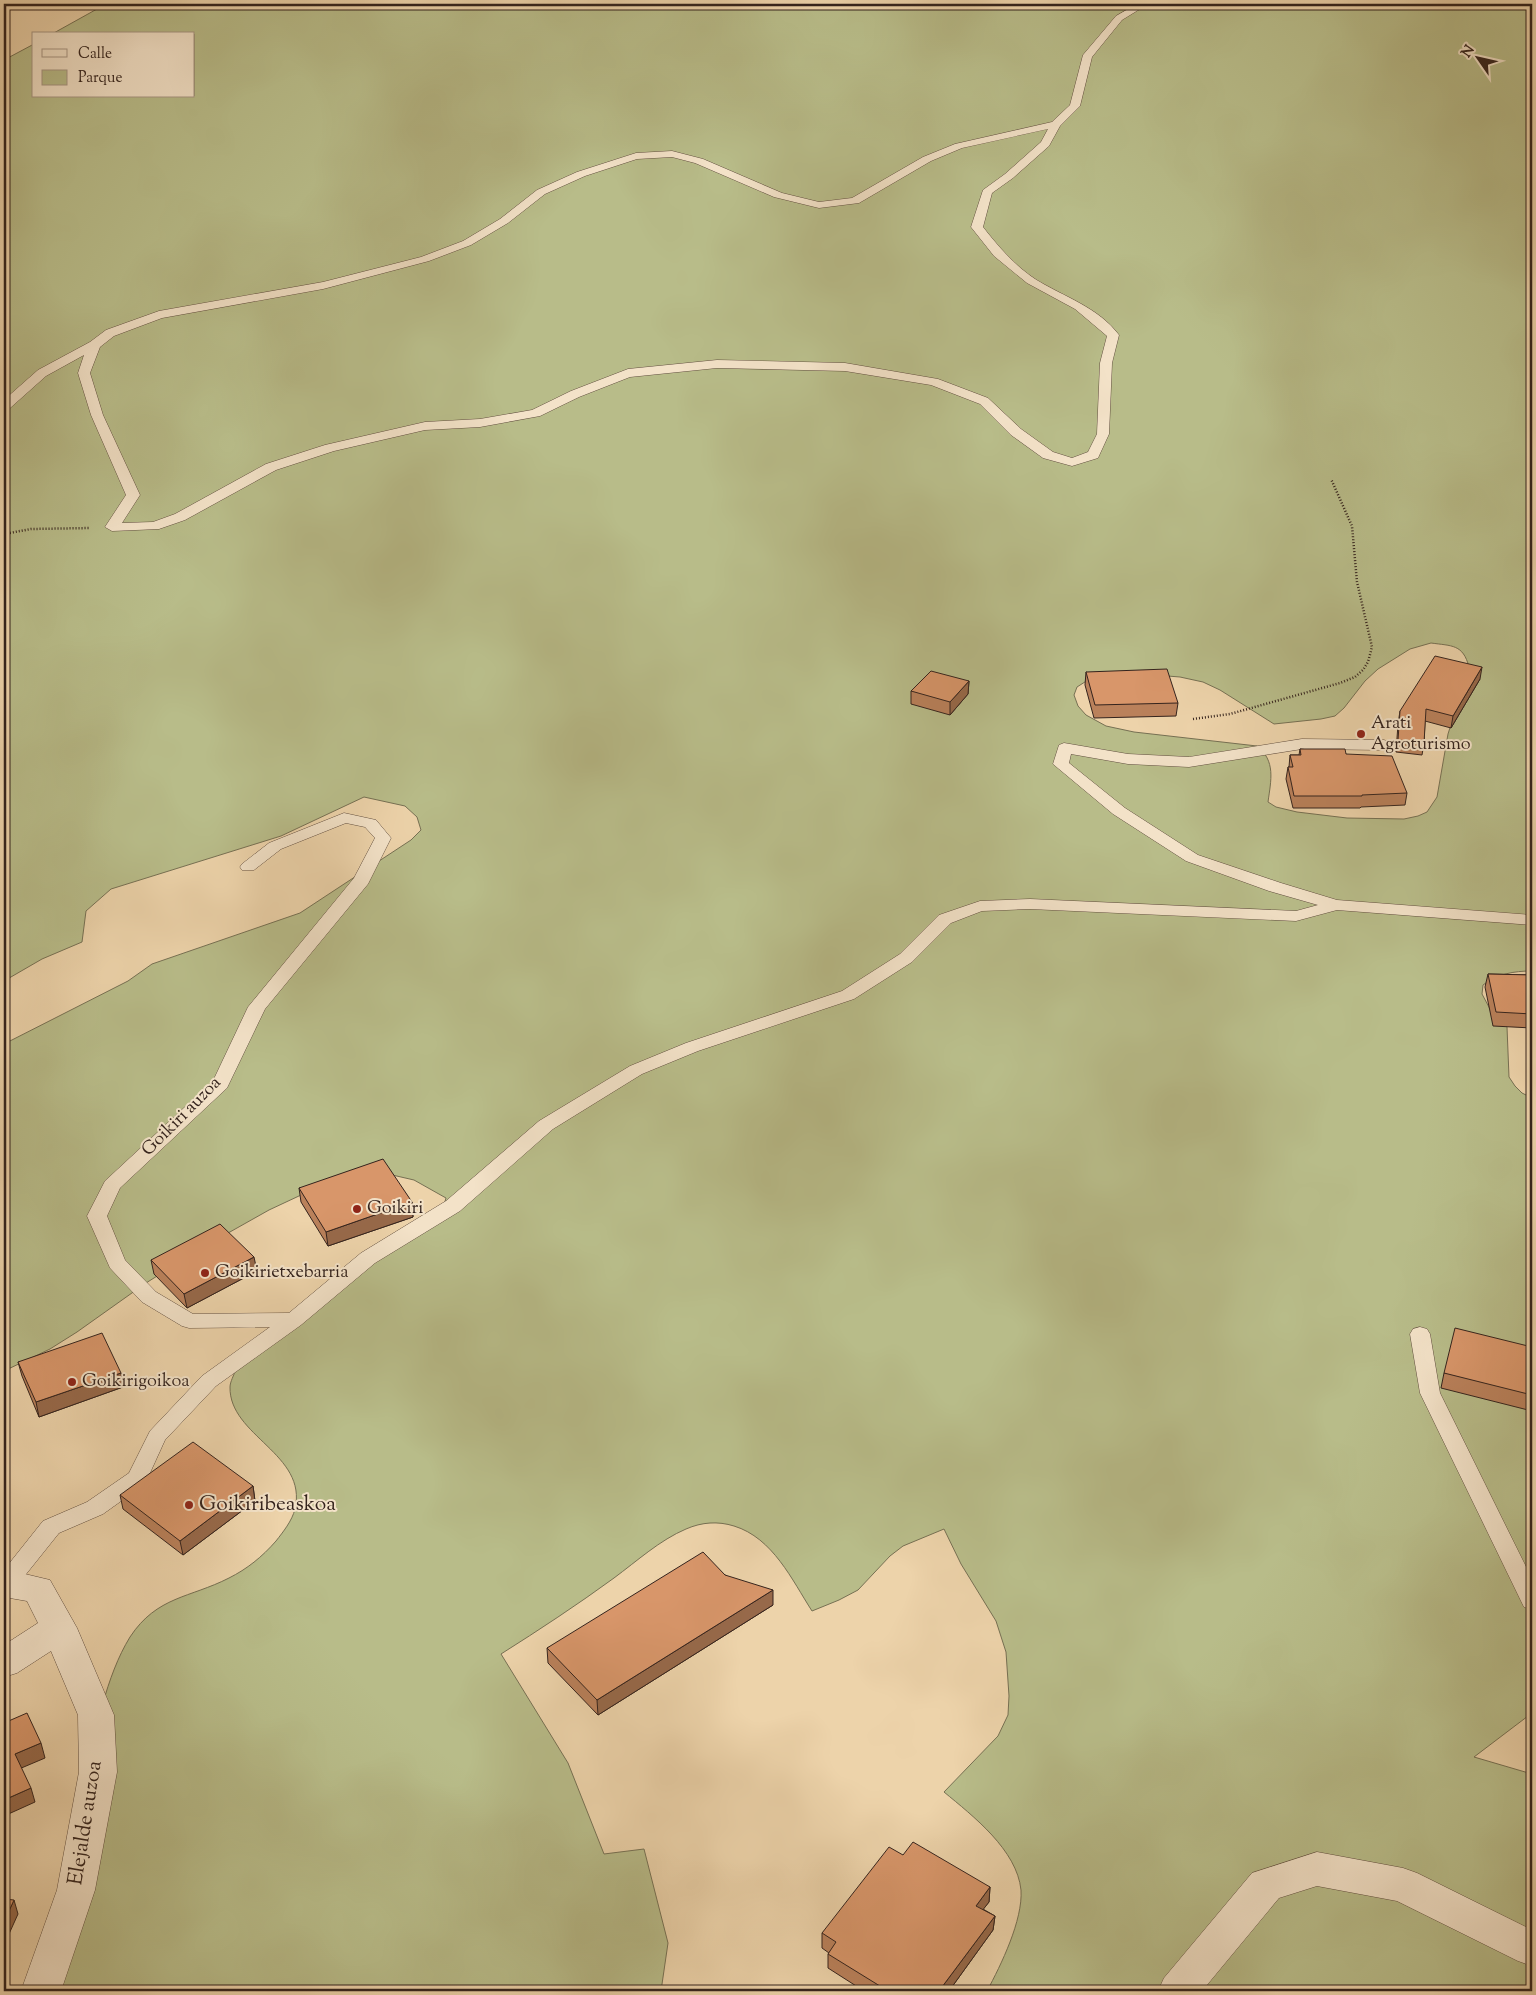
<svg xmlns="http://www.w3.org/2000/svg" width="1536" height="1995" viewBox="0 0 1536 1995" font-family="'Sorts Mill Goudy',serif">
<rect width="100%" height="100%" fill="#edd3aa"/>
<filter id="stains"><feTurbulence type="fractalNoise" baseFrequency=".004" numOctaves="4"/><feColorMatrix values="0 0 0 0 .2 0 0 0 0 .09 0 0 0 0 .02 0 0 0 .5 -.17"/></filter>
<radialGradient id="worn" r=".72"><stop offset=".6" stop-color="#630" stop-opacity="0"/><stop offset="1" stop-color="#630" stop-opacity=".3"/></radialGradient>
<path fill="#b8bc89" stroke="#767053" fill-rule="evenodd" d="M106 4H1532V971C1513 971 1498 974 1483 985L1482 994 1490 1009 1507 1027 1509 1077 1515 1086 1522 1093 1532 1098V1713L1474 1757 1532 1774V1991H987C1001 1965 1023 1920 1021 1890 1017 1850 973 1816 944 1792L998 1736 1008 1715 1009 1696 1006 1652 996 1621 961 1564 944 1529 903 1546 890 1556 858 1590 839 1600 812 1611C792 1580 773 1538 734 1526 718 1521 702 1522 686 1529 660 1540 637 1561 614 1578 577 1605 539 1630 501 1654L568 1763 604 1854 644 1849 668 1943 661 1991H41C46 1977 53 1963 57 1949 70 1893 77 1834 87 1777 95 1732 106 1676 130 1637 157 1596 190 1598 229 1578 247 1569 262 1557 276 1541 283 1532 292 1521 295 1509 308 1454 229 1436 230 1387 230 1382 234 1375 236 1369L444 1205 446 1198 414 1180 388 1174 316 1188 269 1210 205 1246 146 1283 77 1332 50 1349 4 1371V1044L128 981 152 964 300 913 411 840 421 830 417 817 405 806 364 797 281 836 111 889 86 911 82 942 42 959 4 981V60L34 44V96H194V34H52ZM1431 643C1452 646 1463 644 1469 667L1448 734 1437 797 1427 812 1418 816 1404 819 1347 818 1297 812 1276 807 1268 802C1271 780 1276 761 1257 746L1134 732 1106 726 1086 715 1078 706 1074 695 1077 687 1088 680 1155 675 1180 677 1203 682 1220 690 1274 724 1321 719 1335 716 1344 708 1365 681 1378 669 1410 649Z"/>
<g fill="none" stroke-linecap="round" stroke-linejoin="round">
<g stroke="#624f40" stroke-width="1">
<path id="service" d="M1137 4H1148L1122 20 1092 57 1080 106 1060 126 1049 146 1013 178 992 193 983 227C998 246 1014 265 1035 279 1064 297 1098 307 1119 335L1112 363 1109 434 1098 458 1072 466 1043 458 1011 435 980 404 931 385 845 371 717 368 630 377 579 397 540 416 480 427 425 430 334 451 276 470 185 520 159 529 112 531 105 527 126 495 91 415 78 373 84 355 46 376 9 409 4 410V400L38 370 90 342 106 330 159 311 323 282 421 257 463 241 500 219 537 190 577 172 636 153 672 151 703 159 782 193 819 202 852 198 923 157 955 144 1052 122 1070 105 1083 55 1116 16ZM1048 129 1041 142 1005 174 983 190 971 227 994 256 1027 283 1075 309 1107 336 1100 363 1097 434 1088 452 1072 458 1053 452 1021 429 988 398 938 379 845 363 717 360 628 369 571 391 532 410 480 419 425 422 325 445 266 464 175 514 153 522 122 523 140 495 103 415 90 373 100 347 114 336 162 318 323 289 429 261 471 245 508 223 545 194 585 176 637 159 672 157 695 163 774 197 819 208 859 203 931 161 962 148Z
M1302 739 1384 740 1389 742 1392 745 1389 748 1384 750 1302 749 1189 767 1128 764 1071 754 1069 763 1125 808 1198 855 1281 883 1337 900 1532 915V925L1337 910 1296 921 1030 909 982 911 951 923 912 962 854 999 698 1051 642 1074 553 1129 460 1211 375 1263 301 1325 216 1386 165 1440 145 1484 103 1514 59 1533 15 1588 4 1590V1570L43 1521 87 1502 129 1473 150 1431 202 1376 270 1327 189 1328 182 1326 142 1302 110 1268 87 1216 105 1181 213 1081 248 1007 354 878 375 838 365 827 346 823 281 849 254 870H242L240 867 242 864 269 843 344 813 376 820 391 838 368 884 265 1009 227 1088 120 1188 107 1216 125 1260 156 1292 193 1314 289 1313 361 1253 446 1201 539 1121 630 1066 686 1043 842 991 900 954 939 915 980 901 1030 899 1296 911 1318 905 1269 891 1186 861 1113 814 1053 764 1059 745 1064 743 1128 754 1189 757Z
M1420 1327 1427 1329 1430 1334 1440 1393 1532 1579V1610L1524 1607 1521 1601 1420 1393 1410 1334 1413 1329Z"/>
</g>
<g stroke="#624f40" stroke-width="1">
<path id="minor" d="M4 1569 50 1580 77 1628 114 1715 117 1772 95 1890 61 1991H21L57 1890 79 1772 78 1715 51 1651 17 1673 4 1677V1645L38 1623 27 1601 4 1597Z"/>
</g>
<g stroke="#624f40" stroke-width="1">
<path id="tertiary" d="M1317 1852 1403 1868 1417 1873 1532 1930V1966L1518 1961 1397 1901 1317 1886 1279 1898 1202 1991H1158L1164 1978 1252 1873Z"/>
</g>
<path stroke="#34231d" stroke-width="2.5" stroke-dasharray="1 2" stroke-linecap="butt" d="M4 534 31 529 90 528
M1193 719 1230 714 1340 683 1355 677 1363 670 1368 662 1372 647 1357 582 1352 526 1331 479"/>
<use href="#service" fill="#f3e2c8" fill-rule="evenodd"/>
<use href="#minor" fill="#f3e2c8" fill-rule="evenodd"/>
<use href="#tertiary" fill="#f3e2c8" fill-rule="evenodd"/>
</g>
<path fill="#ba815b" stroke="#34231d" d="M1086 672 1178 703 1176 716 1094 718 1085 685Z
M1480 679 1451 728 1425 721 1424 743 1422 755 1396 752 1398 724 1400 711Z
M969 681 968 694 950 715 911 704V691Z
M1300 749 1346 754 1407 793 1405 805 1361 807 1360 808H1293L1286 779 1288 767H1289L1290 755H1299Z
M1488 974 1532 975V1028L1493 1026 1485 987Z
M299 1188 412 1202 413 1217 328 1246 301 1202Z
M151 1260 257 1271 187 1308 154 1274Z
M1532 1347V1411L1441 1388 1444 1373Z
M18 1362 121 1373 123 1387 39 1417 22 1376Z
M253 1486 255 1501 183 1555 123 1509 120 1495Z
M725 1575 773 1605 598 1715 548 1663 547 1648Z
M903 1855 990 1887 989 1902 983 1909 995 1916 993 1930 949 1991H864L828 1968V1954L829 1953 822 1948V1933Z"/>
<path fill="#97694a" stroke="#34231d" d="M1482 667 1480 679 1451 728 1453 716Z
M969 681 968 694 950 715V702Z
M412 1202 413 1217 328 1246 326 1232Z
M254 1257 257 1271 187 1308 184 1294Z
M121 1373 123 1387 39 1417 36 1402Z
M253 1486 255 1501 183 1555 180 1541Z
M773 1590V1605L598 1715 597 1700Z
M41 1743 45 1758 19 1769 15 1754Z
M31 1788 35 1802 4 1816V1800Z
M4 1881 8 1895 4 1905Z
M990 1887 989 1902 975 1920 976 1906Z
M14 1900 18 1914 4 1945V1922Z
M995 1916 993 1930 949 1991H939Z"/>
<path fill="#d8966a" stroke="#34231d" d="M1435 656 1482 667 1453 716 1426 709 1424 743 1398 740 1400 711Z
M1167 669 1178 703 1095 705 1086 672Z
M931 671 969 681 950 702 911 691Z
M1300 749H1345L1346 754 1392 756 1407 793 1362 795V796H1294L1288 767H1293L1290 755H1301Z
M1488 974 1532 975V1014L1496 1012Z
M383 1159 412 1202 326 1232 299 1188Z
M220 1224 254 1257 184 1294 151 1260Z
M1455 1328 1532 1347V1395L1444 1373Z
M102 1333 121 1373 36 1402 18 1362Z
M193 1442 253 1486 180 1541 120 1495Z
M703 1552 725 1575 773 1590 597 1700 547 1648Z
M27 1713 41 1743 15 1754 31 1788 4 1800V1723Z
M913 1842 990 1887 976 1906 995 1916 939 1991H922L920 1990V1991H888L828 1954 836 1942 822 1933 889 1847 903 1855Z
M4 1899 14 1900 4 1922Z"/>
<g fill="#8f2418" stroke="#f3e2c8" stroke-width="2">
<circle cx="1361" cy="734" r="5"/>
<circle cx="357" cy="1209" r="5"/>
<circle cx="205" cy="1273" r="5"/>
<circle cx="72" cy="1382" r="5"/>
<circle cx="189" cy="1505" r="5"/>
</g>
<g text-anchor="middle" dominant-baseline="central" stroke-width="4" stroke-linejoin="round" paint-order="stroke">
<g font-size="18" fill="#34231d" stroke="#f3e2c8" text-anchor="start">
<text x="1371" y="724">Arati<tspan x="1371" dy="21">Agroturismo</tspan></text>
<text x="367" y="1209">Goikiri</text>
<text x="215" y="1273">Goikirietxebarria</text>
<text x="82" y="1382">Goikirigoikoa</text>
</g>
<g font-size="18" fill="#34231d" stroke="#f3e2c8">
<text transform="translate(182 1117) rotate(-45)">Goikiri auzoa</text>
</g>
<g font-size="21" fill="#34231d" stroke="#f3e2c8" text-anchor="start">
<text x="199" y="1505">Goikiribeaskoa</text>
</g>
<g font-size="21" fill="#34231d" stroke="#f3e2c8">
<text transform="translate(86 1823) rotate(-81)">Elejalde auzoa</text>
</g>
</g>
<rect width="1536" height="1995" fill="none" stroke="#edd3aa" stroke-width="20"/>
<rect x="5" y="5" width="1526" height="1985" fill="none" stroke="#34231d" stroke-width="2.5"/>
<rect x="10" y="10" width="1516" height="1975" fill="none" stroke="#34231d"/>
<rect x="32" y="32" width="162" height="65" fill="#f3e2c8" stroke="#a79684"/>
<rect x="42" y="49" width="25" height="8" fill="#f3e2c8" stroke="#a79684"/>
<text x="78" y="58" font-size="15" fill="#34231d">Calle</text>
<rect x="42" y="70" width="25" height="15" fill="#b8bc89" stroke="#a79684"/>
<text x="78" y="82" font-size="15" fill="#34231d">Parque</text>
<g transform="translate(1478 58) rotate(304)" stroke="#f3e2c8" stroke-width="4" paint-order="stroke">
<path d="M0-4L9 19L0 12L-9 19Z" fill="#34231d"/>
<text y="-8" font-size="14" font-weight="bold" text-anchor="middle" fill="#34231d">N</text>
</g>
<rect width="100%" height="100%" filter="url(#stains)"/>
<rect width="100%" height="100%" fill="url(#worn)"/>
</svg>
